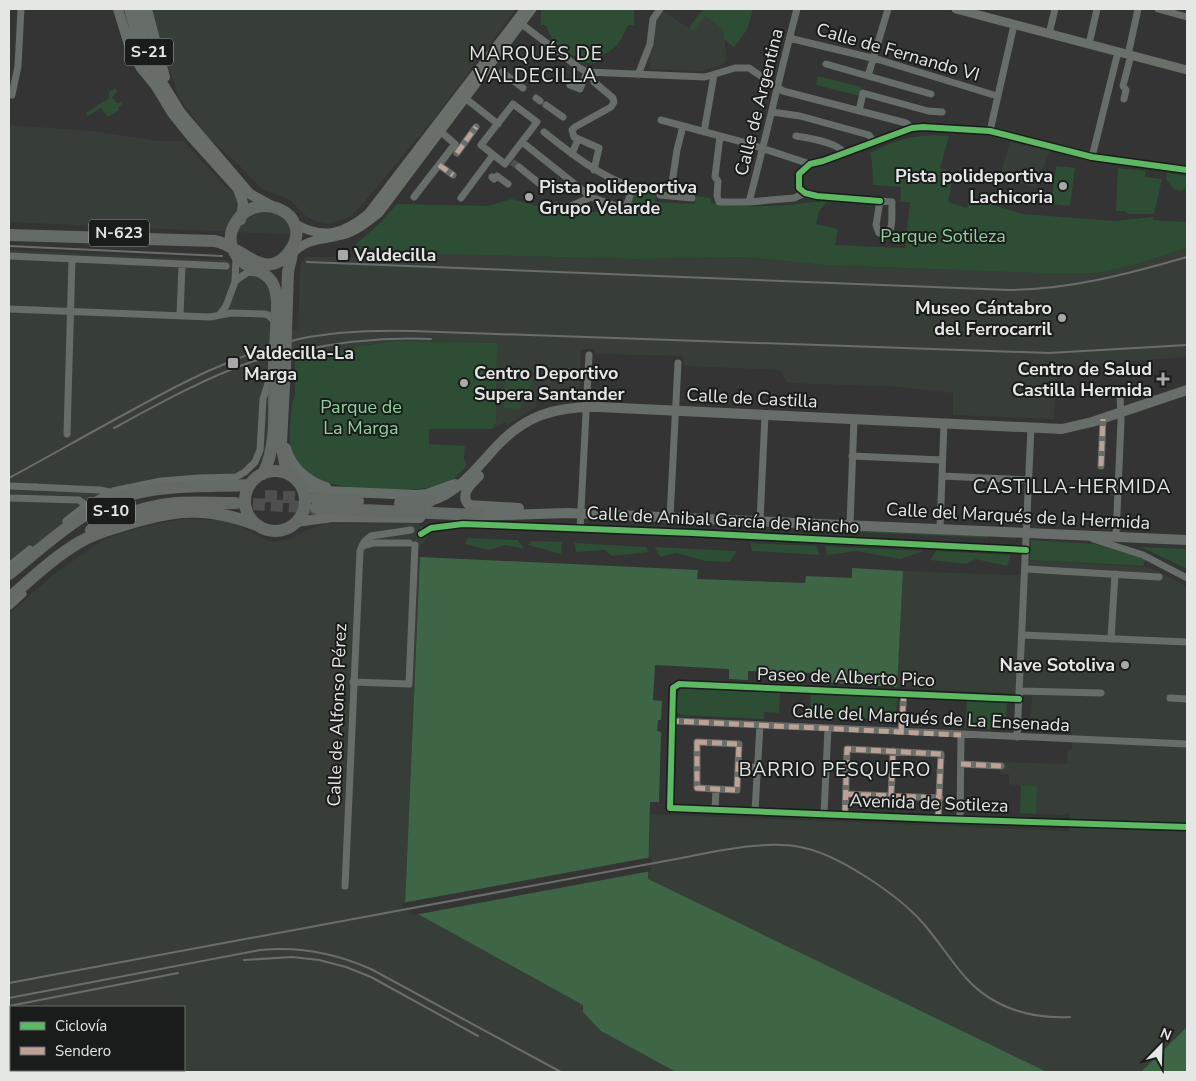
<svg xmlns="http://www.w3.org/2000/svg" width="1196" height="1081" viewBox="0 0 1196 1081" font-family="'Nunito Sans',sans-serif">
<rect width="100%" height="100%" fill="#333433"/>
<path fill="#373e38" fill-rule="evenodd" d="M152 9H516L436 116 376 188 352 216 328 224 314 221 306 216 289 199 262 189 241 167 208 137 180 99 166 60Z
M663 11 693 31 705 15 723 29 727 60 724 64 701 71 650 69 649 56 656 40 653 37 655 32V21Z
M9 125 92 131 158 141H183L228 189 307 224 300 235 9 222Z
M1010 142 1050 150 1036 187 999 179Z
M355 245 389 251 440 254 637 259 743 257 825 265 1040 273H1097L1126 267 1187 248V357L1057 367 1054 419 953 415V393L901 387 788 383 780 370 684 366 683 356 595 354V349H581L579 398 536 397V407L507 425 505 422 492 429 493 426 496 423 497 343 393 341 332 351 295 359 270 362 267 448 263 459 258 466 242 478 237 480 125 492 9 569V250L226 260 254 275 264 282 270 291 271 336 298 329 300 269 301 263 306 257H380V255L354 250Z
M183 519 221 520 240 526 266 540 274 542 292 538 307 530 324 524 418 523 429 532 425 541 418 549V556L420 557 405 907 583 1005 582 1009 601 1031 676 1072H9V614L53 575 100 542 115 535 150 525ZM11 1007H184V1070H11Z
M1022 560 1147 567 1164 574 1187 587V1027L1141 1072H1047L648 880 650 814 1069 831V813L1065 815 1020 813 1021 786 1009 784V774H1000L1001 762 1067 764 1068 749H1072V733L1030 731 1032 696 1008 693 897 687 903 571 1021 575Z"/>
<path fill="#2e4d35" d="M541 9H634V25H628C620 44 615 50 596 58V63H580L579 58C560 50 554 45 546 25H541Z
M703 9H753L747 30 734 47 724 39 723 29 705 16 693 31 689 28Z
M818 76 862 87 860 96 816 85Z
M115 88 117 92 112 97 117 103 121 102 122 104 118 108 119 110 108 117 101 108 88 116 86 113 109 98V92Z
M934 135 949 136 940 168 954 173 948 202 967 208 970 198 1023 214 1114 221 1153 217V220L1187 222V248L1126 267 1097 273H1040L825 265 743 257 637 259 440 254 389 251 355 245 379 224 397 204 487 206 512 199 545 208 550 215 596 212 626 213 638 188 656 192 655 202 695 204 696 196 711 198V203C740 207 768 207 796 204 807 203 816 201 827 202L819 211 816 224 838 229 835 245 905 248 910 202H900L901 187 873 185 872 163 870 153C895 140 906 137 934 135Z
M1056 166 1075 168 1070 206 1051 204Z
M1118 168 1146 171 1145 177 1162 179 1154 214H1128L1125 211H1116Z
M1167 173 1187 176V187L1181 191 1174 189 1166 179Z
M393 341 497 343 496 423 493 426 492 429H429V444L465 446 464 458 467 466C461 472 455 479 447 483 418 494 355 491 325 482 313 479 299 467 293 456 287 444 291 417 292 403L295 396V359L332 351Z
M505 377 532 378 531 398 521 397 520 409 504 408Z
M793 527 988 536V538L792 529Z
M468 538 518 540 524 549 505 545 489 550 465 544Z
M1031 540 1095 544 1146 559 1143 566 1030 560Z
M531 541 562 542 561 554 528 545Z
M574 543 646 547 649 552 612 556 605 550 576 552Z
M750 543 816 546 820 555 752 551Z
M825 546 924 551 900 559 856 551 827 555Z
M655 547 737 551 730 562 705 561 676 553 660 557Z
M1141 547 1187 549V569Z
M936 551 1011 555 1007 566 975 559 967 564 930 560Z
M682 688 780 693 779 713 764 712V719L680 715 677 712C677 704 675 693 682 688Z
M811 694 897 698 896 720 809 717Z
M967 700 1007 701 1006 730 965 728Z
M1021 786H1037L1036 814 1020 813Z"/>
<path fill="#3e6646" d="M420 557 698 570 697 579 805 583 806 576 852 578V568L903 571 897 687 816 682V673H815L748 671V680L729 679V669L655 665 653 700 662 701 661 720H658L657 731 661 732 659 802H650L648 879 1047 1072H676L601 1031 583 1012V1005L405 907Z
M1187 1027V1072H1141Z"/>
<path fill="#333433" d="M652 857 651 871 414 915 404 909 402 903Z"/>
<g fill="none" stroke-linecap="round" stroke-linejoin="round">
<path stroke="#4e4f4e" stroke-width="7" stroke-dasharray="7 3.5" stroke-linecap="butt" d="M512 162 519 167"/>
<path stroke="#4e4f4e" stroke-width="12" stroke-dasharray="12 6" stroke-linecap="butt" d="M265 496 315 498
M235 503 316 508"/>
<path stroke="#676d68" stroke-width="7" d="M1158 9 1187 17
M519 22 578 67 587 72 705 77 735 68H749L783 91 906 123 912 128
M1049 34 1055 9
M789 38 880 60 997 96
M1089 44 1097 9
M1128 55 1138 9
M826 64 931 94
M502 72 523 88
M592 73 594 82 613 98 614 102 611 107 575 127 572 130 574 137 599 148 594 170
M638 75 650 44 653 19 660 9
M868 76 888 9
M570 85 580 89 587 72
M12 95 18 66 21 9
M465 98 498 124
M536 98 540 101
M1124 99 1126 90 1123 86 1131 55
M513 104 537 122 505 164 481 145Z
M546 105 563 117
M859 111 863 93 928 111 942 112
M772 112 800 116 869 135 874 142
M661 120 746 143 810 164
M990 131 1014 25
M704 132 714 75
M720 136 715 177 718 181 717 196 719 202H749L794 198 805 193
M796 136C808 138 838 142 844 153
M522 142 591 197 625 209 633 188C597 174 574 156 544 132
M457 153 476 127
M572 154 578 139
M1092 157 1118 52
M439 165 453 175
M519 167 540 184
M492 177 494 179 497 176 508 184
M660 195 692 198
M670 196 677 150 683 126
M414 197 455 144 440 131
M461 198 493 155
M880 201 817 196 805 193 799 188V174L810 164 823 161 912 128 923 127 990 131 1092 157 1187 170
M880 201 892 202C891 213 896 239 879 233L876 225Z
M749 202C766 138 780 73 797 9
M555 206 569 207 591 197
M9 256 226 266
M235 281 248 272 257 273
M235 281 236 258
M9 309 210 317 231 313 264 314 268 315 276 322
M220 314 226 306 236 279
M180 315 182 265
M67 434 72 259
M852 456 942 460
M1101 466 1103 419
M942 476 1029 480
M35 487 99 490 110 492
M9 498 79 500 86 505
M670 517 678 363
M66 521 86 505 113 491 161 481 199 478 236 477 245 472 255 462 260 450 263 399 270 377
M760 521 765 415
M850 525 854 419
M580 529 589 355
M940 529 944 423
M421 534 431 528 463 524 693 533 1026 550
M1116 537 1121 421 1120 394
M1093 539 1143 555 1187 578
M362 546 373 543H409
M9 566 30 549
M1026 569 1159 577
M9 607 23 594
M1022 635 1187 642
M1111 639 1115 574
M353 682 409 684 415 545
M1020 691 1101 693
M1170 698 1187 699
M1019 699 679 684 673 688 670 808 938 819 1187 827
M673 721 1187 744
M901 731 904 694
M1017 737 1031 427
M697 742 739 744 737 790 697 788Z
M961 764 1001 766
M739 767H757
M846 794 940 798
M891 796 893 751
M715 810 716 789
M755 811 760 725
M824 814 828 728
M845 815 847 749 941 754 938 819
M960 819 961 735
M345 886 360 551 364 542 371 536 411 530"/>
<path stroke="#69706a" stroke-width="9" d="M956 9 1187 70
M295 224C324 240 343 234 368 214L525 9
M295 251C310 237 328 240 346 234 358 230 369 221 379 213L532 9"/>
<path stroke="#676d68" stroke-width="10" d="M118 9 130 48 141 68 155 85 172 113 193 139 238 189 243 203 241 220
M129 9 142 55 147 67
M137 9 145 41 157 74 181 113 250 194 272 206
M147 9 165 77
M286 448C291 467 308 482 326 487
M479 476C471 484 459 494 469 505L519 508
M302 486 325 491 417 495 427 494 455 484
M430 501C458 493 476 469 495 448 524 416 555 406 598 407L1062 429 1092 422 1187 390
M472 516 568 513 1187 540
M296 522 333 517 420 518"/>
<path stroke="#646a65" stroke-width="12" d="M9 235 215 241C241 245 265 284 289 252 319 213 250 183 232 230 230 236 230 243 233 249 242 271 262 266 272 282 280 296 276 316 276 331
M286 332 288 272 292 254
M285 367 281 443 287 473
M245 501a30 30 0 1 1 60 0a30 30 0 1 1-60 0Z
M263 474C279 443 273 401 274 367
M315 498 358 501
M400 503 430 501
M316 508 478 515
M91 530C117 516 146 506 176 503 195 502 215 503 235 503
M9 574C42 548 84 508 125 496 166 484 208 487 250 485
M9 598C31 579 53 558 78 543 91 535 107 530 121 526 174 509 207 505 259 526"/>
<path stroke="#6a6d6a" stroke-width="2" d="M9 246 222 256
M307 262 1009 290C1072 289 1128 274 1187 257
M114 428C158 404 203 379 251 362 267 357 283 354 299 351 344 341 385 337 431 339
M9 478C48 457 86 435 125 414 181 383 236 354 299 339 336 331 374 330 412 331L1049 353 1187 345
M244 960 292 957 319 960 346 967 371 977 478 1036
M9 983 660 862C702 855 759 839 800 847 836 853 897 894 922 922 938 940 950 960 966 978 993 1008 1031 1019 1070 1017
M9 998 260 950C299 946 335 953 371 969L561 1072
M9 1006 178 973"/>
<path stroke="#676d68" stroke-width="7" d="M9 486 35 487"/>
<path stroke="#646a65" stroke-width="12" d="M274 367 276 331
M285 367 286 332"/>
<path stroke="#bda197" stroke-width="5" stroke-dasharray="10 5" stroke-linecap="butt" d="M457 153 476 127
M439 165 453 175
M1101 466 1103 419
M673 717V721L961 735
M901 731 904 694
M697 742 739 744 737 790 697 788Z
M961 764 1001 766
M739 767H757
M846 794 940 798
M891 796 893 751
M845 815 847 749 941 754 938 819"/>
<g stroke="#1a1c1b" stroke-width="9">
<path id="cycleway" d="M880 201 817 196 805 193 799 188V174L810 164 823 161 912 128 923 127 990 131 1092 157 1187 170
M421 534 431 528 463 524 693 533 1026 550
M1019 699 679 684 673 688 670 808 938 819 1187 827"/>
</g>
<use href="#cycleway" stroke="#5cba63" stroke-width="6"/>
</g>
<g fill="#a7a8a7" stroke="#1a1c1b" stroke-width="2">
<circle cx="1063" cy="186" r="5"/>
<circle cx="529" cy="197" r="5"/>
<rect x="337" y="249" width="12" height="12" rx="2.5"/>
<circle cx="1062" cy="318" r="5"/>
<rect x="227" y="357" width="12" height="12" rx="2.5"/>
<path d="M1160.5 371.5h5v5h5v5h-5v5h-5v-5h-5v-5h5z"/>
<circle cx="464" cy="383" r="5"/>
<circle cx="1125" cy="665" r="5"/>
</g>
<g text-anchor="middle" dominant-baseline="central" stroke-width="4" stroke-linejoin="round" paint-order="stroke">
<g fill="#1a1c1b" stroke="#a8aaa8" stroke-width="1">
<rect x="125" y="38.5" width="48" height="27" rx="4"/>
<rect x="89" y="219.5" width="60" height="27" rx="4"/>
<rect x="87" y="497.5" width="48" height="27" rx="4"/>
</g>
<g font-size="16" font-weight="bold" fill="#e5e7e5">
<text x="149" y="52">S-21</text>
<text x="119" y="233">N-623</text>
<text x="111" y="511">S-10</text>
</g>
<g font-size="18" fill="#e5e7e5" stroke="#1a1c1b">
<text transform="translate(898 52) rotate(16)">Calle de Fernando VI</text>
<text transform="translate(759 102) rotate(-76)">Calle de Argentina</text>
<text transform="translate(752 398) rotate(3)">Calle de Castilla</text>
<text transform="translate(1018 516) rotate(3)">Calle del Marqués de la Hermida</text>
<text transform="translate(723 520) rotate(3)">Calle de Anibal García de Riancho</text>
<text transform="translate(846 677) rotate(2)">Paseo de Alberto Pico</text>
<text transform="translate(337 715) rotate(-88)">Calle de Alfonso Pérez</text>
<text transform="translate(931 718) rotate(3)">Calle del Marqués de La Ensenada</text>
<text transform="translate(929 803) rotate(2)">Avenida de Sotileza</text>
</g>
<g font-size="18" font-weight="bold" fill="#e5e7e5" stroke="#1a1c1b" text-anchor="end">
<text x="1053" y="176">Pista polideportiva<tspan x="1053" dy="21">Lachicoria</tspan></text>
<text x="539" y="187" text-anchor="start">Pista polideportiva<tspan x="539" dy="21">Grupo Velarde</tspan></text>
<text x="354" y="255" text-anchor="start">Valdecilla</text>
<text x="1052" y="308">Museo Cántabro<tspan x="1052" dy="21">del Ferrocarril</tspan></text>
<text x="244" y="353" text-anchor="start">Valdecilla-La<tspan x="244" dy="21">Marga</tspan></text>
<text x="1152" y="369">Centro de Salud<tspan x="1152" dy="21">Castilla Hermida</tspan></text>
<text x="474" y="373" text-anchor="start">Centro Deportivo<tspan x="474" dy="21">Supera Santander</tspan></text>
<text x="1115" y="665">Nave Sotoliva</text>
</g>
<g font-size="18" fill="#8fd39c" stroke="#1a1c1b">
<text x="943" y="236">Parque Sotileza</text>
<text x="361" y="407">Parque de<tspan x="361" dy="21">La Marga</tspan></text>
</g>
<g font-size="19" letter-spacing="1" fill="#e5e7e5" stroke="#1a1c1b">
<text x="536" y="54">MARQUÉS DE<tspan x="536" dy="22">VALDECILLA</tspan></text>
<text x="1072" y="487">CASTILLA-HERMIDA</text>
<text x="835" y="770">BARRIO PESQUERO</text>
</g>
</g>
<rect width="1196" height="1081" fill="none" stroke="#e5e7e5" stroke-width="20"/>
<rect x="10" y="1006" width="175" height="65" fill="#1a1c1b" stroke="#6b6d6c"/>
<rect x="20" y="1022" width="25" height="8" fill="#5cba63" stroke="#6b6d6c"/>
<text x="55" y="1031" font-size="15" fill="#e5e7e5">Ciclovía</text>
<rect x="20" y="1047" width="25" height="8" fill="#bda197" stroke="#6b6d6c"/>
<text x="55" y="1056" font-size="15" fill="#e5e7e5">Sendero</text>
<g transform="translate(1161 1046) rotate(23)" stroke="#1a1c1b" stroke-width="4" paint-order="stroke">
<path d="M0-4L9 19L0 12L-9 19Z" fill="#e5e7e5"/>
<text y="-8" font-size="14" font-weight="bold" text-anchor="middle" fill="#e5e7e5">N</text>
</g>
</svg>
